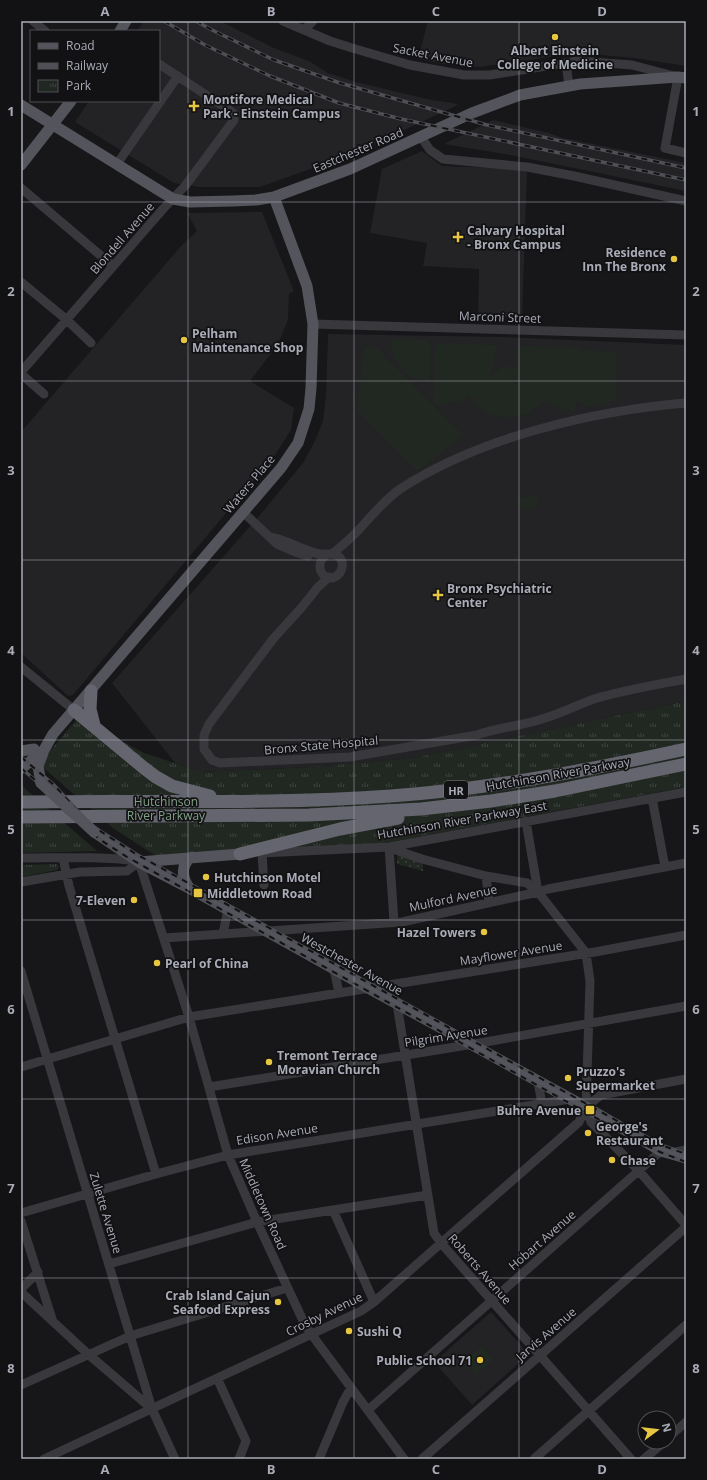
<svg xmlns="http://www.w3.org/2000/svg" width="707" height="1480" viewBox="0 0 707 1480" font-family="'Open Sans',sans-serif">
<defs>
<pattern id="grass-dots" width="8" height="8" patternUnits="userSpaceOnUse"><rect width="8" height="8" fill="#212822"/><path d="M2 2h.1M6 6h.1" fill="none" stroke="#3e4440" stroke-width="1.8" stroke-linecap="round"/></pattern>
<pattern id="park-tufts" width="24" height="20" patternUnits="userSpaceOnUse"><rect width="24" height="20" fill="#212822"/><path d="M3 7l-1-3M5 7V3M7 7l1-3M15 17l-1-3M17 17v-4M19 17l1-3" fill="none" stroke="#3e4440"/></pattern>
</defs>
<rect width="100%" height="100%" fill="#171618"/>
<path fill="#232225" d="M144 21H220L274 48 309 61 328 73 356 82 431 100 453 103 458 105 355 153 260 187H199L174 183 75 122 89 101H159V31H137Z
M428 21H686V66L635 58 577 53 480 67 444 64 418 59Z
M493 120 549 133 563 138 686 163V191L505 154 444 144Z
M422 151 442 166 499 168 527 171 522 317H478L479 269 423 266 427 243 370 233 382 169Z
M262 212 294 291 289 294 288 320 278 344 250 381 294 408 291 430 275 455 73 695 68 696 21 653V432L181 246 197 231 187 213Z
M328 334 503 337 686 345V701L413 758 312 767 201 772 175 763 112 683 259 516 303 463 314 443 323 421 326 395Z
M491 1312 529 1354 472 1405 434 1362Z"/>
<path fill="url(#grass-dots)" d="M398 855 423 862V871L397 864V858Z"/>
<path fill="url(#park-tufts)" d="M686 701V787L384 843 156 856 113 828 39 764 78 718 144 753 202 772 312 767 413 758Z
M21 785 97 851 21 853Z
M57 864 59 867 57 870 21 877V865Z"/>
<path fill="#212822" d="M391 339 427 340 431 345 430 382C407 381 390 362 391 339Z
M439 343 497 345 491 376 502 367H518V346L577 347 580 350 615 351 617 353 616 401 588 407 577 401 575 410H565L543 401C527 419 502 423 482 410 477 407 473 401 469 396L460 402 439 405 433 402 435 347Z
M364 347 377 348 463 435 418 471 357 410Z
M536 495 539 507 519 510 517 498Z
M482 1346 494 1359 476 1375 464 1361Z"/>
<g fill="none" stroke-linecap="round" stroke-linejoin="round">
<path stroke="#38383d" stroke-width="9" d="M33 21 45 31
M283 21 330 41 352 48 410 65 464 75H490L578 61 632 65 678 77 665 148 686 153
M304 30 313 21
M566 63 569 86
M421 137 430 150 443 159 527 167 574 176 686 201
M117 164 178 76
M21 188 113 266
M21 282 67 320 91 343
M313 324 686 335
M21 372 163 209 185 186 234 120 233 113 226 108 159 64
M21 374 44 394
M243 512 277 544 298 553 308 556
M270 537C288 540 303 551 320 554 326 555 333 552 338 556 345 561 343 573 335 577 322 582 313 564 327 554
M332 554C343 545 354 536 363 525 375 512 386 499 400 489 480 437 592 411 686 403
M329 577 318 587 302 607 273 639 209 724 204 735V749L212 760 220 763 350 757 477 735C499 727 523 726 545 718 562 713 577 705 594 699 624 690 655 685 686 679
M21 667 74 710
M652 798 665 867
M526 821 538 892 586 953 590 981 586 1107 591 1122 639 1171 686 1225
M389 847 394 922
M390 848 422 859 486 876 527 883 538 892
M261 853 389 847 686 792
M262 853 264 885
M21 858C60 858 99 856 137 861
M63 858 69 886 156 1174
M139 862 189 1017 228 1155 257 1222 306 1327 404 1459
M486 876 489 903
M21 882 80 872 127 871 139 862
M223 934 228 909
M164 938 402 922 538 892 548 889 686 863
M334 969 339 993
M21 971 152 1409 175 1459
M397 1004 434 1233 441 1243 631 1459
M21 1067 189 1017 595 952 686 935
M538 1082 542 1104
M209 1087 480 1043 686 1006
M671 1153 686 1150
M333 1210 374 1302
M21 1213 156 1174 228 1155 570 1099
M21 1221 53 1322
M109 1264 257 1222 428 1195
M21 1289 38 1272
M21 1292 88 1354 152 1409
M217 1378 246 1441 239 1459
M21 1385 130 1336 287 1288
M368 1410 661 1151
M669 1437 686 1422
M44 1459 361 1311 374 1302 579 1122 586 1107 601 1095 686 1079
M319 1459 343 1402 351 1388
M422 1459 686 1227
M534 1459 686 1325
M644 1459 664 1442"/>
<path stroke="#54545c" stroke-width="11" d="M120 31 126 21
M21 105 173 199 190 202 233 201 256 200 274 197 350 169 472 113 520 95 580 84 678 77 686 78
M21 165 71 101
M21 751 34 749
M22 768 44 750 53 734 281 468 298 443 309 409 311 388 313 324 307 286 274 197
M41 783 38 766 43 753
M94 832 139 862 189 888 368 988 586 1107 661 1151 686 1158
M139 862 240 854
M189 888C182 877 180 865 192 857"/>
<path stroke="#64656e" stroke-width="13" d="M91 691 90 709 94 725
M74 710 144 768 156 777 172 786 210 796
M21 802C144 800 268 805 391 796 491 789 588 770 686 749
M21 817 309 815 421 809 491 801 555 791 686 764
M240 854 340 829 398 818"/>
<g stroke="#4f5056" stroke-width="3.5">
<path id="rail" d="M164 21 205 45 270 76 339 103 401 119 686 180
M196 21 212 30 274 60 340 83 487 125 686 168
M21 757 53 784 86 820 97 829 136 854 630 1128 664 1146 686 1154
M21 768 72 812
M65 811 102 841 127 857 641 1143 660 1152 686 1162"/>
</g>
<use href="#rail" stroke="#121113" stroke-width="2" stroke-dasharray="6" stroke-linecap="butt"/>
<path stroke="#54545c" stroke-width="11" d="M41 783 94 832"/>
</g>
<path fill="none" stroke="#a9acb7" stroke-width="1" stroke-opacity="0.55" d="M188 21V1459M354 21V1459M519 21V1459M21 202H686M21 381H686M21 560H686M21 740H686M21 920H686M21 1099H686M21 1278H686"/>
<g fill="#e6c640" stroke="#121113" stroke-width="1.5">
<circle cx="555" cy="37" r="4"/>
<path d="M192 100h4v4h4v4h-4v4h-4v-4h-4v-4h4z"/>
<path d="M456 231h4v4h4v4h-4v4h-4v-4h-4v-4h4z"/>
<circle cx="674" cy="259" r="4"/>
<circle cx="184" cy="340" r="4"/>
<path d="M436 589h4v4h4v4h-4v4h-4v-4h-4v-4h4z"/>
<circle cx="206" cy="877" r="4"/>
<rect x="193" y="888" width="10" height="10" rx="2"/>
<circle cx="134" cy="900" r="4"/>
<circle cx="484" cy="932" r="4"/>
<circle cx="157" cy="963" r="4"/>
<circle cx="269" cy="1062" r="4"/>
<circle cx="568" cy="1078" r="4"/>
<rect x="585" y="1105" width="10" height="10" rx="2"/>
<circle cx="588" cy="1133" r="4"/>
<circle cx="612" cy="1160" r="4"/>
<circle cx="278" cy="1302" r="4"/>
<circle cx="349" cy="1331" r="4"/>
<circle cx="480" cy="1360" r="4"/>
</g>
<g text-anchor="middle" dominant-baseline="central" stroke-width="3.5" stroke-linejoin="round" paint-order="stroke">
<rect fill="#121113" stroke="#7c7e86" stroke-width="1" x="444" y="781" width="24" height="18" rx="3"/>
<g font-size="11" font-weight="bold" fill="#a9acb7">
<text x="456" y="790">HR</text>
</g>
<g font-size="12" font-weight="bold" fill="#a9acb7" stroke="#121113" text-anchor="start">
<text x="555" y="50" text-anchor="middle">Albert Einstein<tspan x="555" dy="14">College of Medicine</tspan></text>
<text x="203" y="99">Montifore Medical<tspan x="203" dy="14">Park - Einstein Campus</tspan></text>
<text x="467" y="230">Calvary Hospital<tspan x="467" dy="14">- Bronx Campus</tspan></text>
<text x="666" y="252" text-anchor="end">Residence<tspan x="666" dy="14">Inn The Bronx</tspan></text>
<text x="192" y="333">Pelham<tspan x="192" dy="14">Maintenance Shop</tspan></text>
<text x="447" y="588">Bronx Psychiatric<tspan x="447" dy="14">Center</tspan></text>
<text x="214" y="877">Hutchinson Motel</text>
<text x="207" y="893">Middletown Road</text>
<text x="126" y="900" text-anchor="end">7-Eleven</text>
<text x="476" y="932" text-anchor="end">Hazel Towers</text>
<text x="165" y="963">Pearl of China</text>
<text x="277" y="1055">Tremont Terrace<tspan x="277" dy="14">Moravian Church</tspan></text>
<text x="576" y="1071">Pruzzo's<tspan x="576" dy="14">Supermarket</tspan></text>
<text x="581" y="1110" text-anchor="end">Buhre Avenue</text>
<text x="596" y="1126">George's<tspan x="596" dy="14">Restaurant</tspan></text>
<text x="620" y="1160">Chase</text>
<text x="270" y="1295" text-anchor="end">Crab Island Cajun<tspan x="270" dy="14">Seafood Express</tspan></text>
<text x="357" y="1331">Sushi Q</text>
<text x="472" y="1360" text-anchor="end">Public School 71</text>
</g>
<g font-size="12" fill="#a9acb7" stroke="#121113">
<text transform="translate(433 55) rotate(11)">Sacket Avenue</text>
<text transform="translate(358 150) rotate(-23)">Eastchester Road</text>
<text transform="translate(122 238) rotate(-49)">Blondell Avenue</text>
<text transform="translate(500 317) rotate(2)">Marconi Street</text>
<text transform="translate(249 484) rotate(-50)">Waters Place</text>
<text transform="translate(321 745) rotate(-5)">Bronx State Hospital</text>
<text transform="translate(558 774) rotate(-10)">Hutchinson River Parkway</text>
<text transform="translate(462 820) rotate(-10)">Hutchinson River Parkway East</text>
<text transform="translate(453 898) rotate(-12)">Mulford Avenue</text>
<text transform="translate(511 953) rotate(-9)">Mayflower Avenue</text>
<text transform="translate(352 964) rotate(29)">Westchester Avenue</text>
<text transform="translate(446 1036) rotate(-9)">Pilgrim Avenue</text>
<text transform="translate(277 1134) rotate(-9)">Edison Avenue</text>
<text transform="translate(263 1204) rotate(66)">Middletown Road</text>
<text transform="translate(106 1213) rotate(73)">Zulette Avenue</text>
<text transform="translate(542 1240) rotate(-41)">Hobart Avenue</text>
<text transform="translate(480 1269) rotate(49)">Roberts Avenue</text>
<text transform="translate(324 1314) rotate(-26)">Crosby Avenue</text>
<text transform="translate(546 1334) rotate(-41)">Jarvis Avenue</text>
</g>
<g font-size="12" fill="#82a188" stroke="#121113">
<text x="166" y="801">Hutchinson<tspan x="166" dy="14">River Parkway</tspan></text>
</g>
</g>
<rect width="707" height="1480" fill="none" stroke="#121113" stroke-width="44"/>
<rect x="30" y="30" width="130" height="72" fill="#121113" stroke="#4e4f55"/>
<rect x="38" y="43" width="20" height="6" fill="#54545c" stroke="#4e4f55"/>
<text x="66" y="50" font-size="12" fill="#a9acb7">Road</text>
<rect x="38" y="63" width="20" height="6" fill="#4f5056" stroke="#4e4f55"/>
<text x="66" y="70" font-size="12" fill="#a9acb7">Railway</text>
<rect x="38" y="80" width="20" height="12" fill="url(#park-tufts)" stroke="#4e4f55"/>
<text x="66" y="90" font-size="12" fill="#a9acb7">Park</text>
<g transform="translate(657 1430) rotate(75)"><circle r="19" fill="#121113" stroke="#4e4f55"/>
<path d="M0-3L7 15L0 10L-7 15Z" fill="#e6c640"/>
<text y="-6" font-size="11" font-weight="bold" text-anchor="middle" fill="#a9acb7">N</text>
</g>
<rect x="22" y="22" width="663" height="1436" fill="none" stroke="#a9acb7" stroke-width="1.5"/>
<g font-size="13" text-anchor="middle" font-weight="bold" fill="#a9acb7">
<text x="105" y="16">A</text>
<text x="271" y="16">B</text>
<text x="436" y="16">C</text>
<text x="602" y="16">D</text>
<text x="11" y="116">1</text>
<text x="696" y="116">1</text>
<text x="11" y="296">2</text>
<text x="696" y="296">2</text>
<text x="11" y="475">3</text>
<text x="696" y="475">3</text>
<text x="11" y="655">4</text>
<text x="696" y="655">4</text>
<text x="11" y="834">5</text>
<text x="696" y="834">5</text>
<text x="11" y="1014">6</text>
<text x="696" y="1014">6</text>
<text x="11" y="1193">7</text>
<text x="696" y="1193">7</text>
<text x="11" y="1373">8</text>
<text x="696" y="1373">8</text>
<text x="105" y="1474">A</text>
<text x="271" y="1474">B</text>
<text x="436" y="1474">C</text>
<text x="602" y="1474">D</text>
</g>
</svg>
